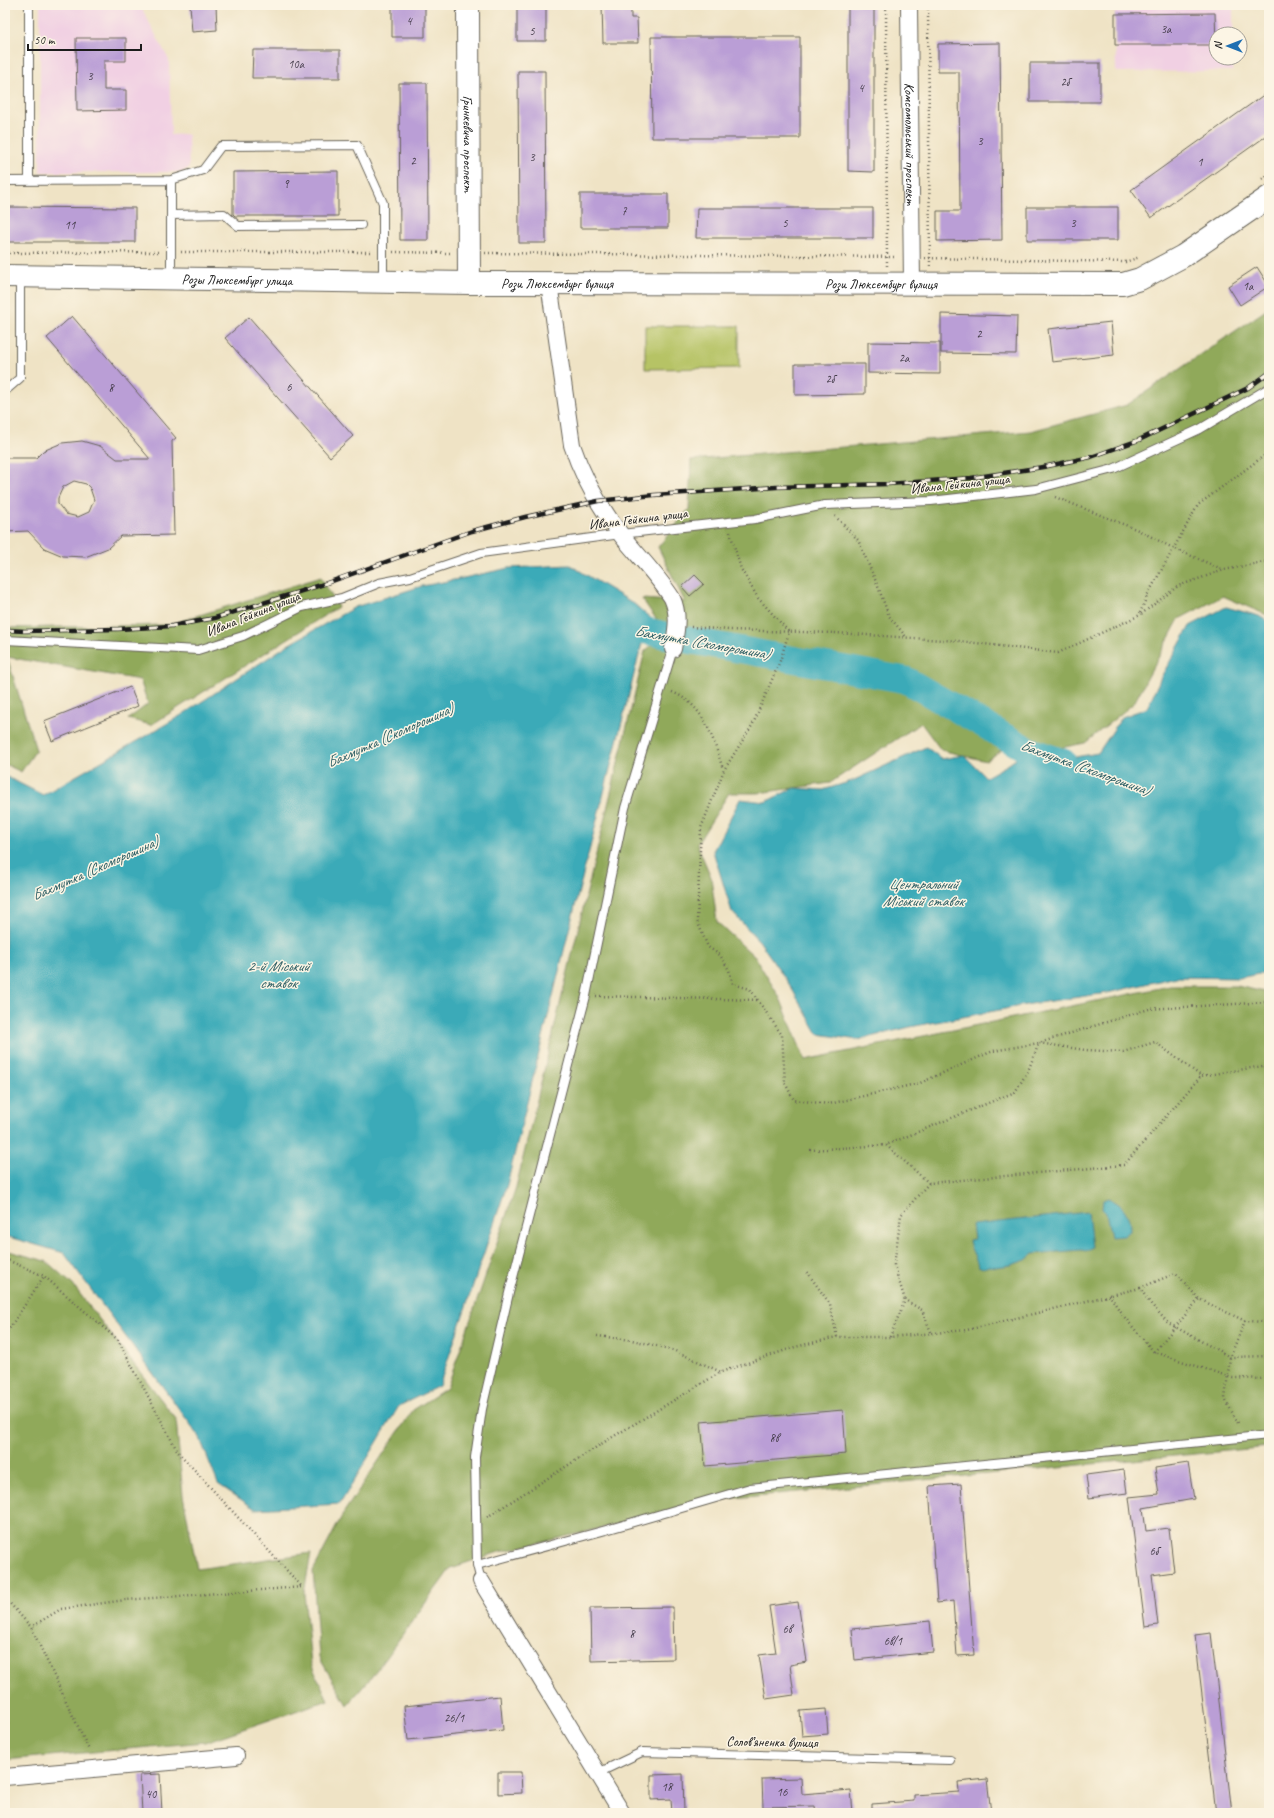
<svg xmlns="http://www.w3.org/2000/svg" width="1274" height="1818" viewBox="0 0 1274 1818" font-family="Caveat,sans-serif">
<rect width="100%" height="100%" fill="#fcf5e5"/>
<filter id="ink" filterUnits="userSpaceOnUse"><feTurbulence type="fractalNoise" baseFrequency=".025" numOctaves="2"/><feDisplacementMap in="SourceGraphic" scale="8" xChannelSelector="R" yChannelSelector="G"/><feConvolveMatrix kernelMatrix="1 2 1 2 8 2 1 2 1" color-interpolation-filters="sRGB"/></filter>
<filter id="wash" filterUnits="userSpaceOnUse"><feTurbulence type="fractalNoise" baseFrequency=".012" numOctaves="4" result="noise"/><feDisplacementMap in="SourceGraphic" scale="16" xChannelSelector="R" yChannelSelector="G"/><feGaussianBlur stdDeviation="0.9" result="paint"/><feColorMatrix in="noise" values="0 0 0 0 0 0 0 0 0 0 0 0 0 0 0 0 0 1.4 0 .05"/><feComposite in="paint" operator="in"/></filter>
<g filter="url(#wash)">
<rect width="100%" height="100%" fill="#efe3c5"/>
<path fill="#f1d0e3" d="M40 5H140L169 60 171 135 188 134 189 168 181 172H40Z
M1115 5H1233V34H1216V58H1233V71L1116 72Z"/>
<path fill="#b6c365" stroke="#697040" d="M645 326H739V368L645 369Z"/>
<path fill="#90a95a" stroke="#56623b" d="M1269 308V616L1223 596 1179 619 1134 703 1085 743 1060 748 1020 737 986 761 941 750 921 723 830 783 758 793H729L697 844 711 877 717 922 755 957 780 998 805 1060 1170 986H1237L1269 993V1447L724 1499 496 1553 451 1568 370 1679 347 1705 319 1657 313 1571 344 1512 413 1410 447 1388 516 1187 645 651 666 633 642 599 685 602 658 547 689 509 691 460 1031 431 1127 405Z
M321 577 338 607 151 725 128 719 148 704 140 680 7 657 36 750 21 772 5 764V628L168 625Z
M5 1250 46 1261 73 1285 176 1419 183 1495 197 1569 311 1553 304 1593 311 1664 328 1700 205 1742 5 1760Z"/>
<path fill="#3aaab8" stroke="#2b636a" d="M570 565 633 603 661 627 662 635 656 639 642 643 569 930 507 1185 439 1386 399 1406 340 1504 255 1509 218 1484 199 1436 64 1253 5 1236V776L43 795 180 716 286 646 355 607 422 586 459 579 509 568Z
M1226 607 1259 616 1269 622V972L1239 978 1176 977 1107 993 1031 1004 910 1027 858 1040 818 1034 789 984 760 942 732 912 713 851 740 799 765 802 794 788 823 790 852 781 926 747 942 759 964 755 986 777 1009 764 1033 746 1064 759 1098 753 1122 717 1147 708 1161 677 1190 626Z
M1108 1198C1124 1205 1130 1214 1130 1231L1124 1236 1111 1237 1106 1213 1102 1209 1103 1200Z
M1088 1212 1092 1247 1086 1251 1081 1250 1033 1254 1026 1260 1011 1265 996 1267 989 1266 983 1268 978 1266C976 1256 970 1250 969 1240L974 1239 972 1225Z"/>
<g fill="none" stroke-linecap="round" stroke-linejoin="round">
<path stroke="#3aaab8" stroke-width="27" d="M627 629 647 631 682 639 906 680 1028 750 1063 762"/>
</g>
<g id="blocks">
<path fill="#ba9ed6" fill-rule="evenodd" d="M190 5H216L217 30 192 32Z
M392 5H425V37H392Z
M517 5H546V41H517Z
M602 5H631V18H637L638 43H603Z
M848 5H874V172L848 171Z
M1215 13 1216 45H1115V14Z
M651 37H800V138H652Z
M76 38H126V61H104V90H126V110L77 111Z
M1000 43 1002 240 937 241V211H960L959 72H938V44Z
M253 50H340V78H252Z
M1030 63H1100V102H1030Z
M518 71H545L546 243H519Z
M399 83H427L428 240H400Z
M1265 94 1269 101V134L1151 218 1131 190Z
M338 171V216H235L233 214V172Z
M580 194H668V228H580Z
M5 207 135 208V242H5Z
M1027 207H1118V240H1027Z
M697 208H873V238H696Z
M1257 267 1269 286 1240 305 1228 286Z
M941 314 1017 316 1016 354 941 353Z
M72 316 176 438 172 441 174 535 121 536 108 548 85 557 63 556 44 548 28 531 5 532V458H36L43 451 62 443 82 441 100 446 117 459H150L47 338ZM74 481 86 484 90 488 94 500 89 512 78 517 66 514 58 504V498L63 487Z
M249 317 353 436 330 457 225 338Z
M1111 322 1114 355 1052 362 1048 329Z
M868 342 940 343V374L868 373Z
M795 364H865V394L795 395Z
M695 575 704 584 690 596 682 587Z
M130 687 138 706 52 741 44 721Z
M843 1410 846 1454 705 1466 701 1422Z
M1188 1463 1194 1499 1143 1508 1146 1531 1169 1528 1174 1572 1152 1575 1158 1625 1145 1627 1129 1497 1159 1494 1155 1468Z
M1124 1470 1127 1493 1089 1498 1086 1475Z
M961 1484 974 1655 957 1656 953 1601 937 1603 929 1486Z
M798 1602 807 1662 790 1665 794 1695 766 1699 759 1655 776 1653 769 1606Z
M673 1607 674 1659 591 1661 590 1608Z
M930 1621 933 1652 855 1660 852 1629Z
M1211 1633 1232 1813H1216L1195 1635Z
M500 1696 503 1730 408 1740 404 1706Z
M826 1709 828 1734 802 1736 800 1711Z
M498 1772H521L522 1793 498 1794Z
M160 1774 162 1813H142L140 1775Z
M683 1774 684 1813H672L671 1799 651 1800V1775Z
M801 1778 802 1794 851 1790 853 1813H816L815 1806 763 1807 762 1779Z
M987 1779 991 1813H872V1804L914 1801V1795L959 1792 958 1782Z"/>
</g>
</g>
<g filter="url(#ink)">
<use href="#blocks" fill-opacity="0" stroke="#666257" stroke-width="1"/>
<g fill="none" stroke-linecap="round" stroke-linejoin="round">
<g stroke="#666257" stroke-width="10">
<path id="lane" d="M29 5V181
M5 181 171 180
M171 215 224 214 238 226 361 225
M171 278V180L203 170 221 146 357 145 383 203V281
M5 391 20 378V277
M5 640 198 650 243 636 302 607 342 598 379 583 410 577 481 553 621 534 755 519 825 505 931 501 1036 489 1113 469 1200 429 1269 388
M477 1565 606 1530 750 1488 1269 1435
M481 1581 477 1565 475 1457 482 1409 509 1293 586 996 625 808 673 649
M598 1773 642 1752 950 1760"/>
</g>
<g stroke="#666257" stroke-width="18">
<g id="street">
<path id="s1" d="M909 5 912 284"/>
<path d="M549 283 572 445C583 478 600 508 622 536 639 557 658 576 672 598 680 616 676 631 673 649"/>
<path d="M481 1581 622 1813"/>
<path d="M5 1777 236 1756"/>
</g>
</g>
<g stroke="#666257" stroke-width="24">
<g id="secondary">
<path id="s2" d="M468 5 469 283"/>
<path id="s3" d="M5 276 469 283 1123 284 1140 279 1183 256 1269 197"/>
</g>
</g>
<path stroke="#666257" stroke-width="2.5" stroke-dasharray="1 3" stroke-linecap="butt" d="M886 5 887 266
M928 5 930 266
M1262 179 1269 174
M181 252H372
M393 252 450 253
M5 253 160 252
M485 253 896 257
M925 258 1125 262 1140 257
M1055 497 1138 530 1173 548 1224 570
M835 516 858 540 877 584 889 616 907 638
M730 532 741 569 758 598 789 632 780 661 753 724 724 770 701 828 697 921 708 947 720 955 729 970 733 984 750 989 782 1035 785 1083 794 1100 829 1104 920 1083 993 1051 1039 1043 1149 1009 1269 1002
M1140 613 1148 594 1198 505 1269 452
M691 627 729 630 836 633 959 641 1058 653 1140 615 1178 586 1224 570 1269 561
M672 692C705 705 713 739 723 769
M596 996 759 1000
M810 1150 886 1145
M929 1183 886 1145 1015 1092 1028 1071 1039 1043 1085 1050 1123 1052 1155 1042 1201 1076 1269 1065
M5 1259 44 1276
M807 1272 830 1304 837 1337
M1140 1288 1176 1273 1199 1299 1245 1321 1269 1322
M1109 1294 1121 1313 1154 1352 1233 1378 1269 1379
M931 1332 922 1310 905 1300 894 1265 901 1215 929 1183 1124 1165 1201 1076
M5 1335 44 1276 118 1340 178 1452 302 1587 125 1600 61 1609 31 1627
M597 1336 632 1340 673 1350 721 1372
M890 1337 905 1300
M1154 1352 1199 1299
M1238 1423 1225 1399 1230 1357 1245 1321
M487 1517 606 1441 721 1372 795 1347 837 1337H890L967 1330 1140 1288 1150 1303 1168 1323 1230 1357 1269 1356
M5 1598 31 1627 89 1750"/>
<use href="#lane" stroke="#fff" stroke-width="8"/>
<use href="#street" stroke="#fff" stroke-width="16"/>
<use href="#secondary" stroke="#fff" stroke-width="22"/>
<g stroke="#1c1c1c" stroke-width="4.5">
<path id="rail" d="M5 630 25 631 118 629 172 626 215 618 324 584 472 531 525 517 598 501 654 495 777 487 888 484 971 478 1043 467 1091 457 1139 440 1248 388 1269 373"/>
</g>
<use href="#rail" stroke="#fcf5e5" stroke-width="3" stroke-dasharray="9" stroke-linecap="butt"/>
</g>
</g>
<g text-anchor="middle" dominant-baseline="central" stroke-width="3" stroke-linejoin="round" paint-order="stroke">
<g font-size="12" fill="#443c4a">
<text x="409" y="21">4</text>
<text x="1166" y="29">3а</text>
<text x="532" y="31">5</text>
<text x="296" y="64">10а</text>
<text x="90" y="76">3</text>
<text x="1065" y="82">2б</text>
<text x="861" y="88">4</text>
<text x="980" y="141">3</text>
<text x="532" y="157">3</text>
<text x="413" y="161">2</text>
<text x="1200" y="162">1</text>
<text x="286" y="184">9</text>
<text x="624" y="211">7</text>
<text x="785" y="223">5</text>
<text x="1073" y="223">3</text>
<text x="70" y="225">11</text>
<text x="1248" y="286">1а</text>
<text x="979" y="334">2</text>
<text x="904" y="358">2а</text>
<text x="830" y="379">2б</text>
<text x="289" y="387">6</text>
<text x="111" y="388">8</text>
<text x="774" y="1438">8в</text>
<text x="1154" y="1551">6б</text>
<text x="787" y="1629">6в</text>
<text x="632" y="1634">8</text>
<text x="893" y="1641">6в/1</text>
<text x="454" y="1718">26/1</text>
<text x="667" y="1787">18</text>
<text x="782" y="1792">16</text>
<text x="151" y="1794">40</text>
</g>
<g font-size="14" fill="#1c1c1c" stroke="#fcf5e5">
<text stroke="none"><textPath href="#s2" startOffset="139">Гринкевича проспект</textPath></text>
<text stroke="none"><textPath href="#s1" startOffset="139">Комсомольський проспект</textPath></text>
<text stroke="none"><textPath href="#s3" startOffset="232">Розы Люксембург улица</textPath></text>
<text stroke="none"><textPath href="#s3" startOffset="552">Рози Люксембург вулиця</textPath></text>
<text stroke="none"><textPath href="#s3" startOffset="876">Рози Люксембург вулиця</textPath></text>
<text transform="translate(960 484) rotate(-6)">Ивана Гейкина улица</text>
<text transform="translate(638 519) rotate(-7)">Ивана Гейкина улица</text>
<text transform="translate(253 614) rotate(-22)">Ивана Гейкина улица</text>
<text transform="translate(772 1742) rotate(1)">Солов’яненка вулиця</text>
</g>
<g font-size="15" font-style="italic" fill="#2a5c62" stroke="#fcf5e5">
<text transform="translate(702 643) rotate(10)">Бахмутка (Скоморошина)</text>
<text transform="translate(390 736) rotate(-24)">Бахмутка (Скоморошина)</text>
<text transform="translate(1085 768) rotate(20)">Бахмутка (Скоморошина)</text>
<text transform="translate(95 869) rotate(-24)">Бахмутка (Скоморошина)</text>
<text x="923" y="884">Центральний<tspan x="923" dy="17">Міський ставок</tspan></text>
<text x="278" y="966">2-й Міський<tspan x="278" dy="17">ставок</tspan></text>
</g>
</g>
<rect width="1274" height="1818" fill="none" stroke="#fcf5e5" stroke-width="20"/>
<g transform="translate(1228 46) rotate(270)"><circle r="19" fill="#fcf5e5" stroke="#a29e95"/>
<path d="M0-3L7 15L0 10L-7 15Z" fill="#1f6fb2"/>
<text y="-6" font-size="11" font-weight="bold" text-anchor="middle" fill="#1c1c1c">N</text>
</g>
<path d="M28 44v6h113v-6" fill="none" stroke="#1c1c1c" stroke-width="2"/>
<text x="34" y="44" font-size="12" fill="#1c1c1c" stroke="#fcf5e5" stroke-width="3" paint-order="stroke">50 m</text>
</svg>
